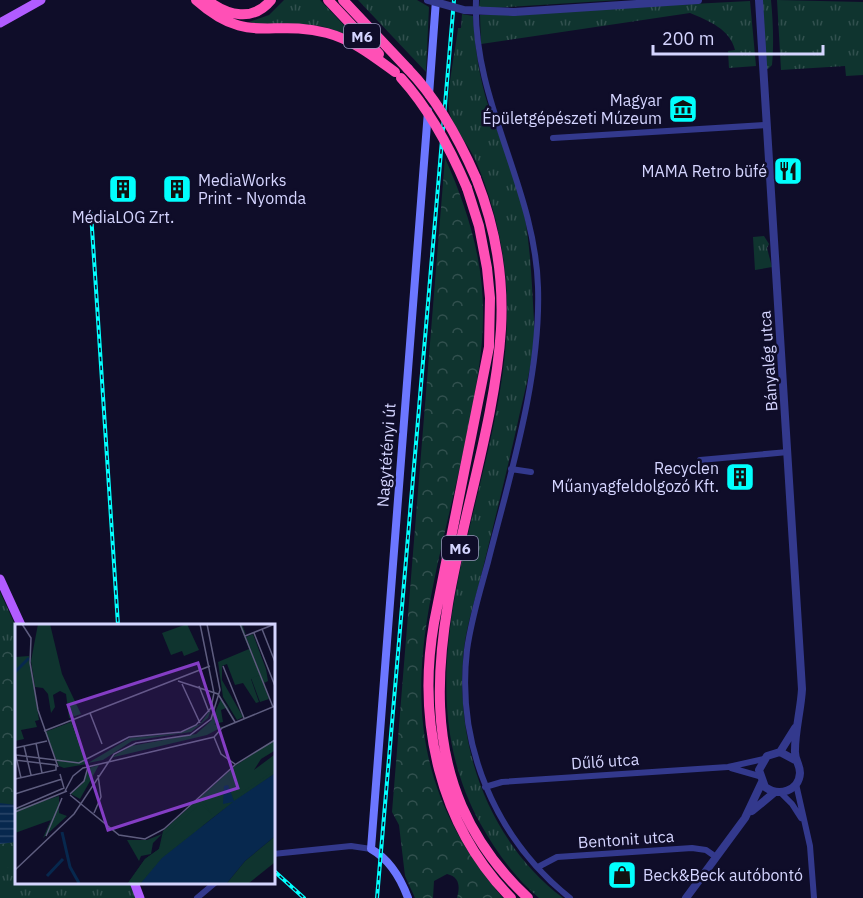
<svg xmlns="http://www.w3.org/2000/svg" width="863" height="898" viewBox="0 0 863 898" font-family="'IBM Plex Sans',sans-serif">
<defs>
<pattern id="grass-tufts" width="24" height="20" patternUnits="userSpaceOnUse" patternTransform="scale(1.5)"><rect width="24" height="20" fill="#0f342f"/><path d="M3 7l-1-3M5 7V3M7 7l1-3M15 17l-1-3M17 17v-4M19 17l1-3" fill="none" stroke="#31504e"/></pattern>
<pattern id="forest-crowns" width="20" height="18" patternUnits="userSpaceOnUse" patternTransform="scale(1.5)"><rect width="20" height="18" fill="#0f342f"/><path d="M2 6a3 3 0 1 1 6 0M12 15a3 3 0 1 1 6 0" fill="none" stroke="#31504e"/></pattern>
<pattern id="water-rules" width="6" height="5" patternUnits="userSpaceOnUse" patternTransform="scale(1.5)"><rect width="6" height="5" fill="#07284e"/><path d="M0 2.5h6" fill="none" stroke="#2a4669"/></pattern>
</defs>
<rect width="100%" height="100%" fill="#0f0d29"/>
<path fill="url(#grass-tufts)" d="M284 0H320L357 39C342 33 328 26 311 25 290 24 270 27 249 22L269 15Z
M358 0H417L429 7 426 72Z
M480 0H620L494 8 479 7Z
M761 0H771C773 21 774 44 772 65L768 69 764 67Z
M777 0 863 2V75L846 76 845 66 781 70Z
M750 1 756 66 729 68 728 51 735 50C730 29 709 21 690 13L481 44 480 15Z
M462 14 473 16C475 47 479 78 489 108 496 130 506 151 514 173 530 221 531 271 534 320 536 355 524 392 517 426 506 475 494 523 482 572 476 597 467 623 464 649 454 743 487 840 563 898H539C514 877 495 850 480 823 389 657 512 474 507 301 506 253 494 203 475 159 469 146 450 122 449 110 446 93 456 48 458 28H461Z
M764 236 769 244 767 248 772 267 755 270 753 237Z
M0 592 16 627V882H129L136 898H0Z"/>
<path fill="url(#forest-crowns)" d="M445 158C467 207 484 261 483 316 483 352 476 388 469 424 434 603 367 740 503 898H457C460 887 460 877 447 874L434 881 433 898H415L405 876 399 825 392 812Z
M0 647H9L16 657V805L0 803Z
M16 842V869L0 866V844Z"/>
<path fill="url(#water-rules)" d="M0 803 16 805V842L0 844Z"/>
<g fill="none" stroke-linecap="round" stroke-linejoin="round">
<path stroke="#33398d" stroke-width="6" d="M476 0C472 101 535 186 538 287 541 377 510 475 488 562 480 591 471 620 467 650 456 745 495 838 570 898
M553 138 766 125
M700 460 788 452
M511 469 531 472
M731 768 759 776
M796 784 810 846 814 898
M485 787 502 782 728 767 764 759
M781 793 792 804 801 818
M273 854 351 846 371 849
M538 867 557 857 692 848 706 850 716 857
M197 898 216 882"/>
<path stroke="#33398d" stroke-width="8" d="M759 0 802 689C801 709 795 730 795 750 794 759 800 764 800 773 799 791 779 797 765 787L759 770 767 756 780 752 795 760
M514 12 698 0
M780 752 795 728
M752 811 775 792
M686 898 745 818 762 782"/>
<path stroke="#6c77ff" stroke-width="8" d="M429 95 436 0
M408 898C401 879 389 859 371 849L428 111"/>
<path stroke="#b15cff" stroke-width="9" d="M0 23 41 0
M0 579 21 625
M134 882 140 898"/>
<path stroke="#ff50b6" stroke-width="10" d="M196 0C249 47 270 18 327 33 353 40 373 56 395 72
M207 0C228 16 253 22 271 0
M328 0 379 54
M343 0 408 69
M476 178C495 226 504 277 501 329 489 522 354 735 528 898
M467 188 479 226 487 268 490 298 489 347 434 623C417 721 439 825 511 898"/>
<g stroke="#01fffe" stroke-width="4">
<path id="rail" d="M91 213 118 625
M273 870 304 898
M377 898 454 0"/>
</g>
<use href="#rail" stroke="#0f0d29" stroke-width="1.5" stroke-dasharray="4.5" stroke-linecap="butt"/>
<path stroke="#33398d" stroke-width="8" d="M428 0 464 10 514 12"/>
<path stroke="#ff50b6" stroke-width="10" d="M408 69C438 100 459 139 476 178
M401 78C430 110 450 148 467 188"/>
</g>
<defs>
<g id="museum-square" transform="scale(1.5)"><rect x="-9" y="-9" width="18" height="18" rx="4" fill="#01fffe" stroke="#0f0d29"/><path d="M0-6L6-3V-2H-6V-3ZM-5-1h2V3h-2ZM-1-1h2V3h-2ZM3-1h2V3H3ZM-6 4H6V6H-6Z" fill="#111"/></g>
<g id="restaurant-square" transform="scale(1.5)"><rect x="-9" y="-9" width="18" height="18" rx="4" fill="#01fffe" stroke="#0f0d29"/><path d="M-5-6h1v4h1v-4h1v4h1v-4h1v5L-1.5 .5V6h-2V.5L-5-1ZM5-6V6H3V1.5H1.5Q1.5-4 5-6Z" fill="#111"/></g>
<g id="building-square" transform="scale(1.5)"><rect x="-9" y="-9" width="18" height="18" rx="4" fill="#01fffe" stroke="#0f0d29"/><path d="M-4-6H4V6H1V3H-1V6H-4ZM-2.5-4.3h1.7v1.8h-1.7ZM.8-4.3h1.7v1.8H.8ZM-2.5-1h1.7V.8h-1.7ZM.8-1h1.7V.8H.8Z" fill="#111"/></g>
<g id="shop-square" transform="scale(1.5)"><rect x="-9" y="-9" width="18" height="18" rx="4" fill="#01fffe" stroke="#0f0d29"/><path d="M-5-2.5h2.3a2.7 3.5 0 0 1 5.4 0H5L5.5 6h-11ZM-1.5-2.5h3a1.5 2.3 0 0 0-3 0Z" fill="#111"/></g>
</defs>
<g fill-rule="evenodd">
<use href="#museum-square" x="683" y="109"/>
<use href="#restaurant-square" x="788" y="171"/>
<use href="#building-square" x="123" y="189"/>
<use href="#building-square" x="177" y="189"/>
<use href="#building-square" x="740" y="477"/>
<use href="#shop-square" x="622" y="875"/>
</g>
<g text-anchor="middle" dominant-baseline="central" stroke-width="5" stroke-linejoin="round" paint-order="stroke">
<g fill="#0f0d29" stroke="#9a99bf" stroke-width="1.5">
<rect x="344" y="24" width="36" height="24" rx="4.5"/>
<rect x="442" y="536" width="36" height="24" rx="4.5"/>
</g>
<g font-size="15" font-weight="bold" fill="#d5d5ff">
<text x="362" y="36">M6</text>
<text x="460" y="548">M6</text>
</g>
<g font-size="16" fill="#d5d5ff" stroke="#0f0d29" text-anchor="end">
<text x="662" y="100">Magyar<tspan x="662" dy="18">Épületgépészeti Múzeum</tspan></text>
<text x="767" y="171">MAMA Retro büfé</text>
<text x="198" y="180" text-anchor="start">MediaWorks<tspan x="198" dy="18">Print - Nyomda</tspan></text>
<text x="123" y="217" text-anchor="middle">MédiaLOG Zrt.</text>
<text x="719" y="468">Recyclen<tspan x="719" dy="18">Műanyagfeldolgozó Kft.</tspan></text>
<text x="643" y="875" text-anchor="start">Beck&amp;Beck autóbontó</text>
</g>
<g font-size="16" fill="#d5d5ff" stroke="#0f0d29">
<text transform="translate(768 361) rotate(-94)">Bányalég utca</text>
<text transform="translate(386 455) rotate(-86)">Nagytétényi út</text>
<text transform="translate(605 761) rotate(-4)">Dűlő utca</text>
<text transform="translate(626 839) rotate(-4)">Bentonit utca</text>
</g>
</g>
<g transform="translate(15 624)">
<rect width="260" height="260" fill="#0f0d29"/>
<path d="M23 0H35L47 50 66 90 54 94 51 70 45 67 38 71 40 83 36 89 33 70 28 64 20 63 16 37ZM172 0 184 26 169 32 167 27 156 31 147 9ZM224 0H227L231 11 255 2 231 11 227 6 245 51 236 55 244 78 241 79 228 59 220 61 212 40 207 42V56L228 93 222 96 208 73 203 38 234 25ZM238 10 251 45 253 57 249 59 231 13ZM14 32 24 96 20 97 22 103 6 106 9 115 0 117V33ZM196 85 193 94 176 108 117 117 88 136 73 139 115 114 165 109 185 100ZM56 98 72 140 49 144 44 142 30 108ZM259 116V127L246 135 239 146 259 131V150L194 196 126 259H113L130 235 144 225 148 207 220 142ZM84 141 65 175 56 170 68 159 74 144ZM44 172V189L52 192 28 214 36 196 0 209V186ZM147 210 138 219 136 230 126 232 124 237 112 216H132Z" fill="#0f342f"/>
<path d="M245 51 254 75 245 78 236 54ZM206 75 213 83 218 97 211 84 206 86 208 98 199 100 207 103 192 111 95 134 116 122 181 110 196 97ZM259 147V150L219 177 213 161 208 180 218 178 147 234 126 259H113L130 235 144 225 149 211 183 182 186 180 197 191 187 175 212 149 219 166 226 169ZM259 213V239L234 259H212L230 237Z" fill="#0f342f"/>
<path d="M259 150V213L230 237 212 259H126L147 234 218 178 208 180 209 162 213 161 219 177Z" fill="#07284e"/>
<path fill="none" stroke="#07284e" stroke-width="3" d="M0 48 14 34M47 208 55 243 64 259M32 252 48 235"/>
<path fill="none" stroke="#5e5d7f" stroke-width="1.5" d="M7 0 16 14 15 39 23 86 43 143M225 0 258 83M247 5 260 38M239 9 260 62M230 12 260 0M208 42 229 94M163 57 203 70 220 98M167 60 185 99M184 62 194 88M75 89 87 120M29 107 195 42M199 113 206 130 220 140M21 119 27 149M9 122 16 151M0 124 32 117M0 128 6 154M1 131 64 139 114 113 166 108 181 101 196 84 199 69 185 0M0 136 41 141M0 155 41 146V141M50 167 58 152 68 144 199 113 207 104 260 82M0 170 47 155M55 170 69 157 73 143 57 97M55 171 104 211 130 215 149 205 221 140 260 116M0 185 49 164 45 150M0 188 52 167M79 189 86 173 83 151M31 212 47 174M0 246 59 190 99 130 121 119 175 111 196 95 205 66 192 0"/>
<path fill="#843dc5" fill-opacity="0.15" stroke="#843dc5" stroke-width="3" d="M183 39 223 164 93 206 53 81Z"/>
<rect width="260" height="260" fill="none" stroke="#d5d5ff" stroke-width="3"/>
</g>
<path d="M653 45v9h170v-9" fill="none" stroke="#d5d5ff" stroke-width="3"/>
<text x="662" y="45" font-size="18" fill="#d5d5ff" stroke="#0f0d29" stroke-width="4.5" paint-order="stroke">200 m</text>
</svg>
